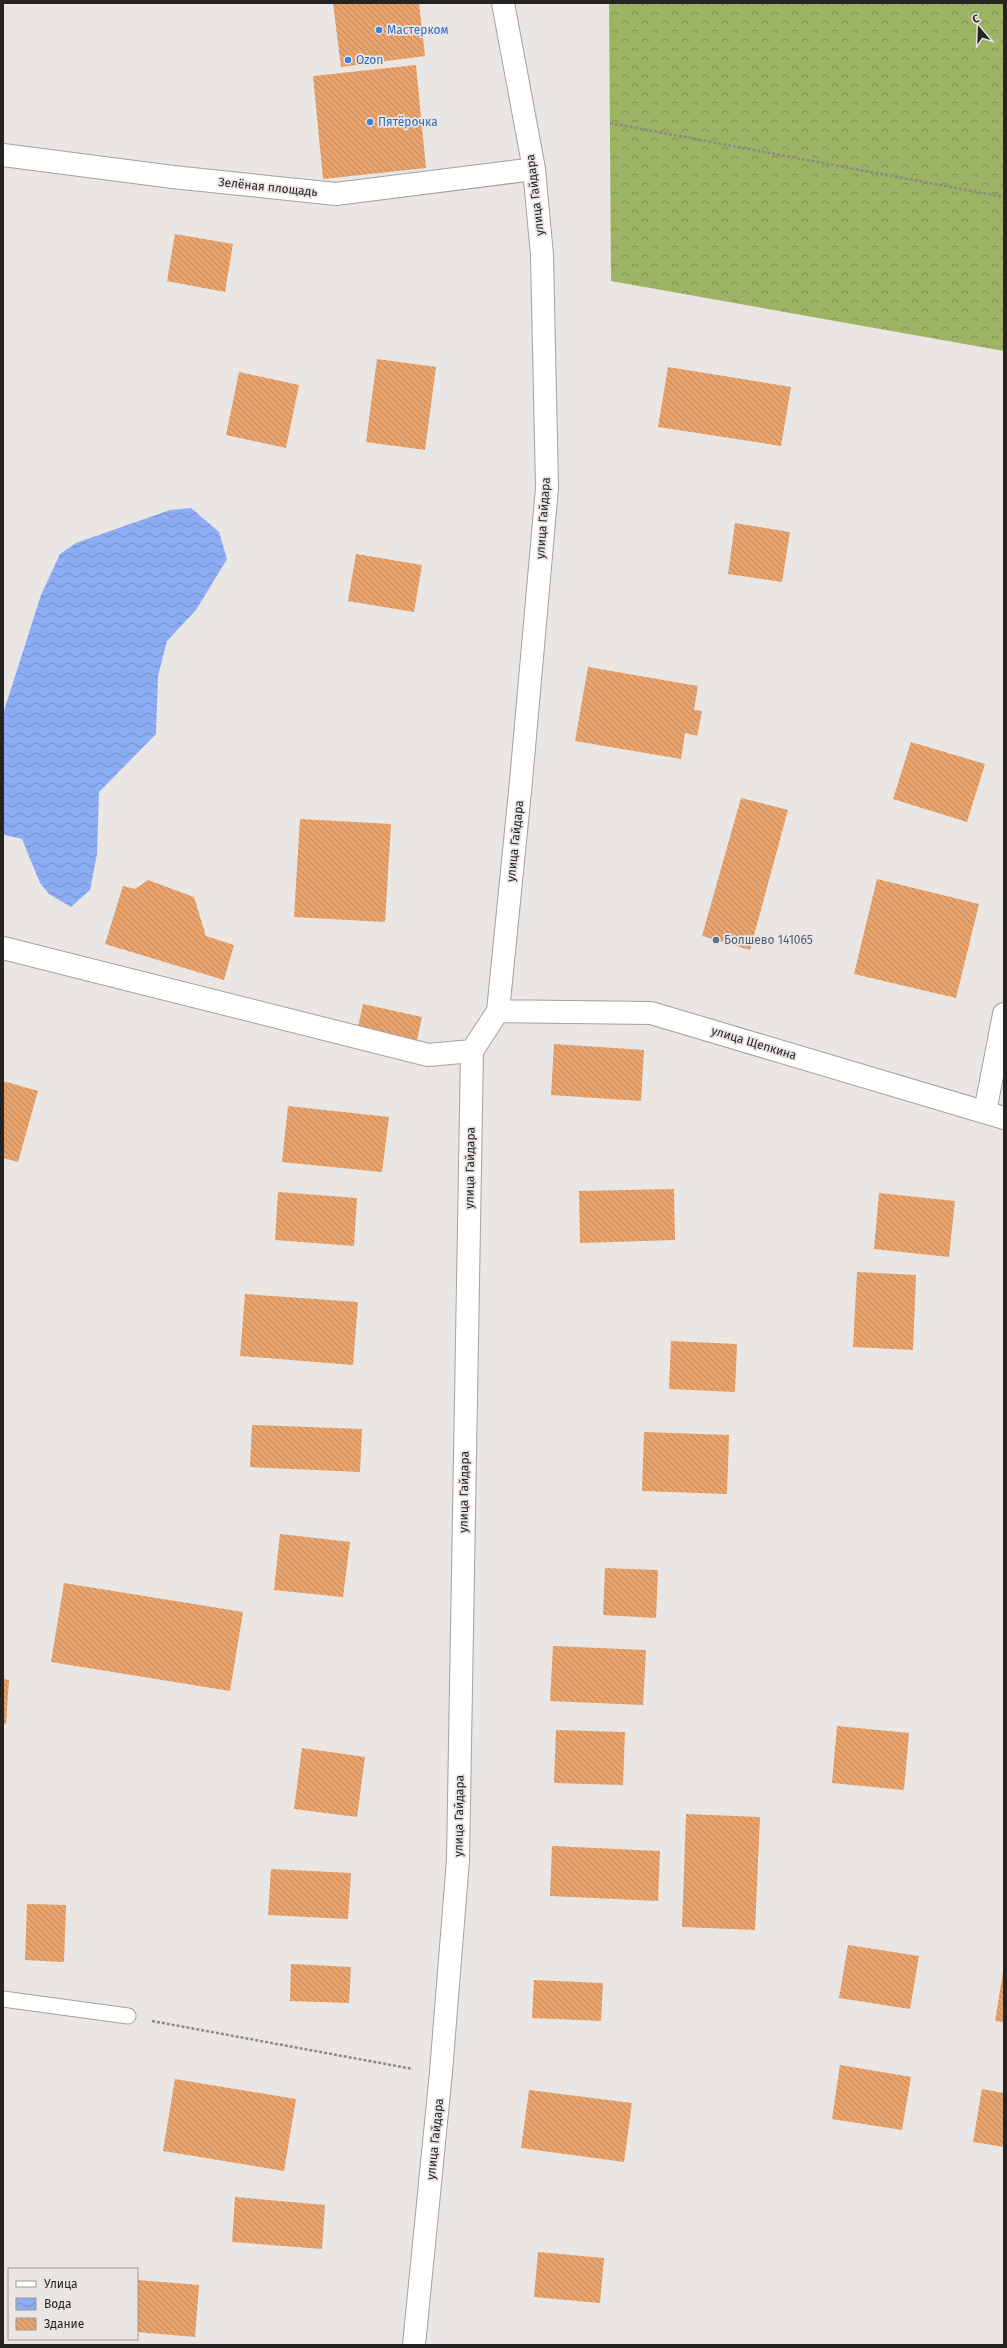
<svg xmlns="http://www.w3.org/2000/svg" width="1007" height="2348" viewBox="0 0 1007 2348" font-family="'Fira Sans',sans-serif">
<defs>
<pattern id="forest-crowns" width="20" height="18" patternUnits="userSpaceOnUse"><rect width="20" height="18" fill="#9cb463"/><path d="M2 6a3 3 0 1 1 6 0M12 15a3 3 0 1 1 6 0" fill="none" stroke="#7f9251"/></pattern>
<pattern id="water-waves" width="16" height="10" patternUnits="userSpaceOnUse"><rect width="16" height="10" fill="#8cadf4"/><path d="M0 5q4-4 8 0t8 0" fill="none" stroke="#728dc5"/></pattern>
<pattern id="building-back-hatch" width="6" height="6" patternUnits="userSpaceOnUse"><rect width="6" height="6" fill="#e9a36c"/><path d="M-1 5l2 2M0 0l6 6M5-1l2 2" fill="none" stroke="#bd8558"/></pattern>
</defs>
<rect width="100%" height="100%" fill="#eae6e4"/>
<path fill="url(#forest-crowns)" d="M609 3H1004V351L611 281Z"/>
<path fill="url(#water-waves)" d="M191 508 219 532 227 559 196 610 167 641 158 676 156 734 99 792 97 854 90 890 71 907 49 894 40 883 22 839 5 835 3 832V714L41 595 60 554 76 543 170 510Z"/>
<path fill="url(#building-back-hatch)" d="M333 3H419L425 56 341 67Z
M416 65 426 168 323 179 313 76Z
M175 234 233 244 225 292 167 281Z
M377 359 436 367 425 450 366 442Z
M668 367 791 387 781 446 658 427Z
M239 372 299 385 286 448 226 435Z
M735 523 790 532 782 582 728 574Z
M356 554 422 565 414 612 348 601Z
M588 667 698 686 694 710 702 711 697 736 685 733 681 759 575 741Z
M911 742 985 764 967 822 893 799Z
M741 798 788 810 750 950 702 936Z
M300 819 391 824 385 922 294 917Z
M877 879 979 904 956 998 854 974Z
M148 880 194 897 206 936 234 945 224 980 105 944 123 886 135 889Z
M363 1004 422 1017 417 1040 358 1027Z
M554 1044 644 1050 641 1101 551 1095Z
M3 1081 38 1091 18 1162 3 1158Z
M288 1106 389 1117 382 1172 282 1162Z
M674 1189 675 1240 580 1243 579 1191Z
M278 1192 357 1198 354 1246 275 1240Z
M879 1193 955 1201 949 1257 874 1249Z
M857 1272 916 1275 913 1350 853 1347Z
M245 1294 358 1302 353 1365 240 1356Z
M671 1341 737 1344 735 1392 669 1389Z
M252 1425 362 1429 360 1472 250 1467Z
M644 1432 729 1435 727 1494 642 1491Z
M280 1534 350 1542 343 1597 274 1590Z
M605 1568 658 1570 656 1618 603 1615Z
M64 1583 243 1612 230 1691 51 1662Z
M553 1646 646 1650 643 1705 550 1701Z
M3 1679 9 1680 6 1724H3Z
M837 1726 909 1733 904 1790 832 1783Z
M556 1730 625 1732 623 1785 554 1783Z
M302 1748 365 1757 357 1817 294 1809Z
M686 1814 760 1817 755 1930 682 1927Z
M552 1846 660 1851 658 1901 550 1896Z
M271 1869 351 1873 348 1919 268 1915Z
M27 1904 66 1905 64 1962 25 1960Z
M848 1945 919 1956 910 2009 839 1998Z
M291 1964 351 1967 349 2003 290 2001Z
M1003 1972H1004V2022L995 2021Z
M534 1980 603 1983 601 2021 532 2018Z
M840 2065 911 2077 902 2130 832 2119Z
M175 2079 296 2099 284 2171 163 2151Z
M982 2089 1004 2093V2147L973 2142Z
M529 2090 632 2103 624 2162 521 2148Z
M235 2197 325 2205 322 2249 232 2242Z
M538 2252 604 2258 600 2303 534 2297Z
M137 2280 199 2285 195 2337 137 2332Z"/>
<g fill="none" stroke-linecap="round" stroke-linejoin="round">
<g stroke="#a4a19e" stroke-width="17">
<path id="service" d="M3 1999 128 2016"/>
</g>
<g stroke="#a4a19e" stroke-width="24">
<path id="minor" d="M3 155 173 177 336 194 534 169
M3 948 428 1055 472 1051
M498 1011 651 1013 1004 1118
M985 1112 1004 1014
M414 2345 441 2072 458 1860 472 1051 498 1011 521 781 547 488 542 255 534 169 503 3"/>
</g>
<path stroke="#8c8987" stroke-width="2.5" stroke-dasharray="3 2" stroke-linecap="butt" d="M610 123 1004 197
M152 2021 413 2069"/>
<use href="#service" stroke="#fff" stroke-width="15"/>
<use href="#minor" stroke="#fff" stroke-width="22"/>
</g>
<g fill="#3f7fe0" stroke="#eae6e4" stroke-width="1.5">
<circle cx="379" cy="30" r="4"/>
<circle cx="348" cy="60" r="4"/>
<circle cx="370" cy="122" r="4"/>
</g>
<circle fill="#5c6f8a" stroke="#eae6e4" stroke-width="1.5" cx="716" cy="940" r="4"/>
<g text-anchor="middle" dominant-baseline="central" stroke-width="3.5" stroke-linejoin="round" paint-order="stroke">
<g font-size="12" fill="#366cbe" stroke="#eae6e4" text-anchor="start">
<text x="387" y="30">Мастерком</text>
<text x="356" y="60">Ozon</text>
<text x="378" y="122">Пятёрочка</text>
</g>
<g font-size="12" fill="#262423" stroke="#eae6e4">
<text transform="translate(268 187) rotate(6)">Зелёная площадь</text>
<text transform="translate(535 195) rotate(-97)">улица Гайдара</text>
<text transform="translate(543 518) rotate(-86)">улица Гайдара</text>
<text transform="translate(515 841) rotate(-84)">улица Гайдара</text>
<text transform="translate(754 1043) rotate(17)">улица Щепкина</text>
<text transform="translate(470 1168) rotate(-89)">улица Гайдара</text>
<text transform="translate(464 1492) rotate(-89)">улица Гайдара</text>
<text transform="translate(459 1816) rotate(-89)">улица Гайдара</text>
<text transform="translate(435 2139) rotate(-84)">улица Гайдара</text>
</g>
<g font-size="12" fill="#4e5e75" stroke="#eae6e4" text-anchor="start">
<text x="724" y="940">Болшево 141065</text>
</g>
</g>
<rect width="1007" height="2348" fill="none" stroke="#262423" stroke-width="8"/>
<rect x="8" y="2268" width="130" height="72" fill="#eae6e4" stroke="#9c9897"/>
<rect x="16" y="2281" width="20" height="6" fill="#ffffff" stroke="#9c9897"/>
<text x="44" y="2288" font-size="12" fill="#262423">Улица</text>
<rect x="16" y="2298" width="20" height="12" fill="url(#water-waves)" stroke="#9c9897"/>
<text x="44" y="2308" font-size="12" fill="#262423">Вода</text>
<rect x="16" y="2318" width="20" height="12" fill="url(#building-back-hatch)" stroke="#9c9897"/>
<text x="44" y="2328" font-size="12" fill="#262423">Здание</text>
<g transform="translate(979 28) rotate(341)" stroke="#eae6e4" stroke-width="3" paint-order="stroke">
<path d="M0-3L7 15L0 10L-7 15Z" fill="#262423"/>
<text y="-6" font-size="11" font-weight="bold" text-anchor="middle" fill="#262423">С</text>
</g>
</svg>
